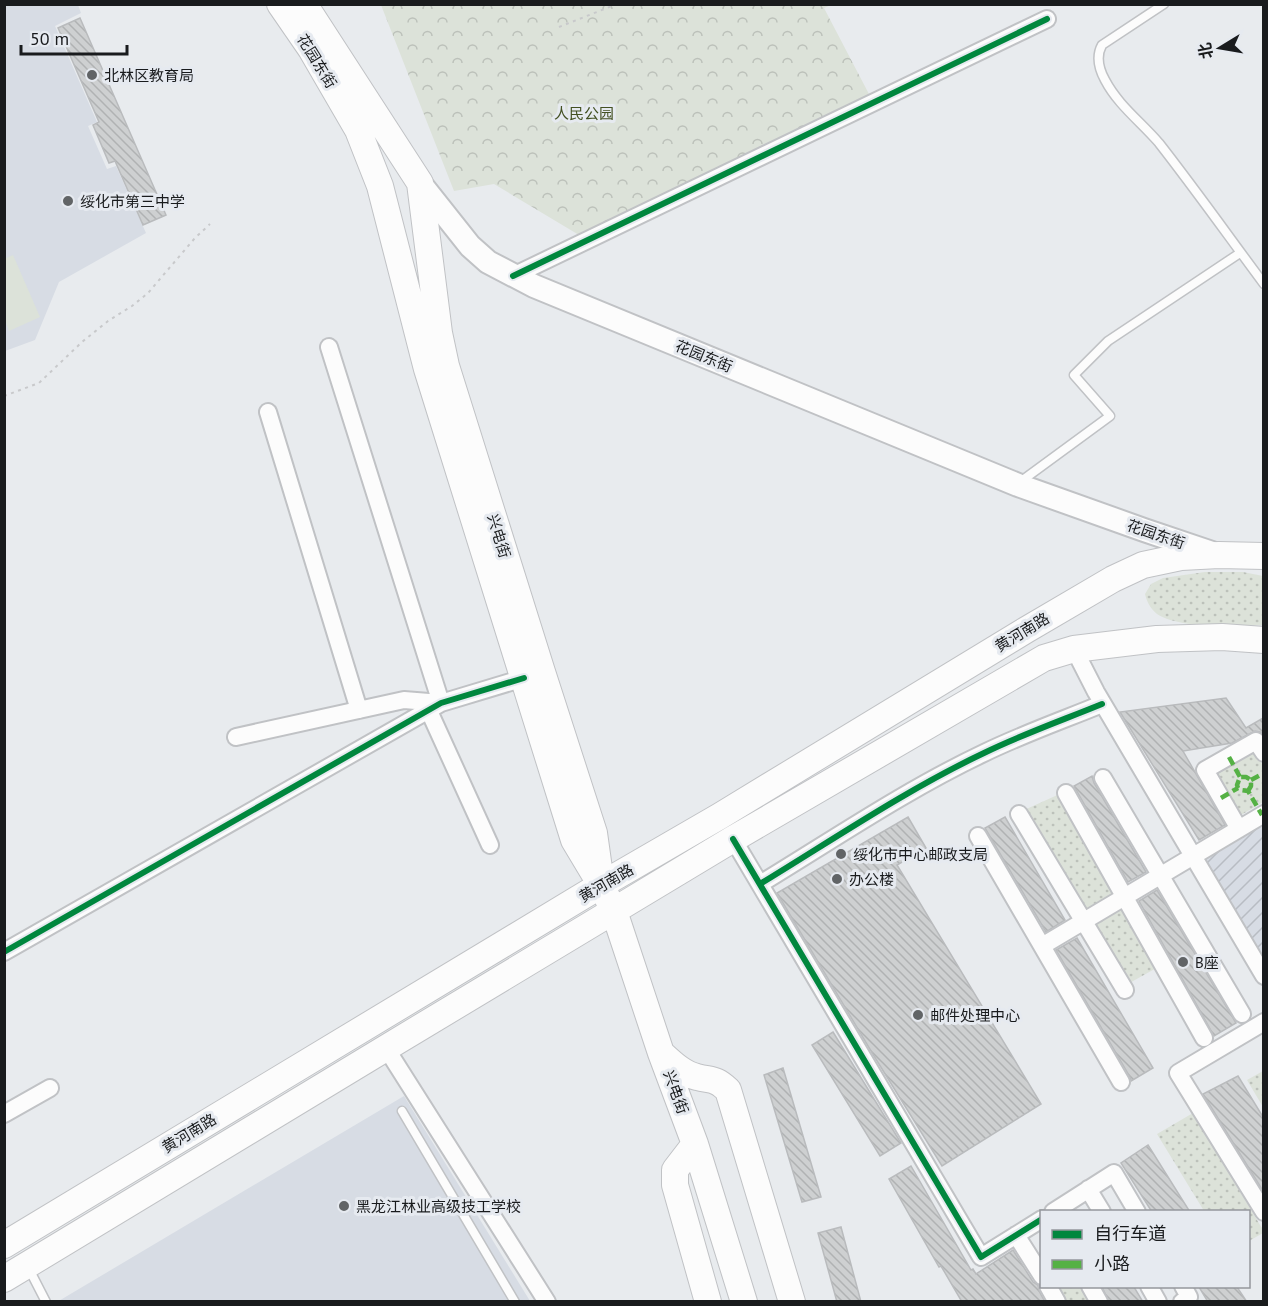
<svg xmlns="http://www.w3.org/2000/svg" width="1268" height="1306" viewBox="0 0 1268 1306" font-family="'PT Sans','Noto Sans SC',sans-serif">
<defs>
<pattern id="industrial-furrows" width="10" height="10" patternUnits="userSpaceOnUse" patternTransform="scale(1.5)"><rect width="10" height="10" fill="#d7dce4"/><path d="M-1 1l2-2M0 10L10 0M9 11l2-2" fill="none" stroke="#b8bcc3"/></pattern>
<pattern id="grass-dots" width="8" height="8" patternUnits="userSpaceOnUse" patternTransform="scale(1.5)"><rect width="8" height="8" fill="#dce2d9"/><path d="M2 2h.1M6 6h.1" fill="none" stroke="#bcc1ba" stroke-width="1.8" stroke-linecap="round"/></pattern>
<pattern id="park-crowns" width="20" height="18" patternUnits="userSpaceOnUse" patternTransform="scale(1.5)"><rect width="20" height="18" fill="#dce2d9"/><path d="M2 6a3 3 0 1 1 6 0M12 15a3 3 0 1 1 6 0" fill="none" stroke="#bcc1ba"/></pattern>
<pattern id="building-back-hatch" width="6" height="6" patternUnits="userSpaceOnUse" patternTransform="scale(1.5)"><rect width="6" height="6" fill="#ced0d1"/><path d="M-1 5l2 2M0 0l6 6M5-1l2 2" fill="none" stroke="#b0b2b3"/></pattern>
</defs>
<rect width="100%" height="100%" fill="#e8ebee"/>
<path fill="url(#industrial-furrows)" d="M1263 819V960L1202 855Z"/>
<path fill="#d7dce4" d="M5 5H78L81 13 55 26 97 122 88 126 107 169 116 166 146 233 59 282 35 340 5 351Z
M404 1096 530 1301 57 1302Z"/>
<path fill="url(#grass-dots)" d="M1205 572H1243L1263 576V625C1237 626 1179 629 1157 614 1150 608 1147 602 1145 594L1151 584 1163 578Z
M1254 750 1263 766V802L1236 818 1210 775Z
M1064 792 1120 889 1083 911 1022 811Z
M1125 904 1160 966 1126 985 1091 924Z
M1263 1071V1107L1247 1080Z
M1193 1113 1263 1230V1233L1249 1241 1248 1212 1204 1211 1157 1134Z
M1055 1287H1081L1090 1301H1064Z"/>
<path fill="url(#park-crowns)" d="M381 5H831L824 8 870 96 579 235 494 184 454 191Z"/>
<path fill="#dce2d9" d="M13 255 40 317 9 331 5 320 4 259Z"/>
<path fill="url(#building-back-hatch)" stroke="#b9bbbd" stroke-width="1.5" d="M80 18 166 215 143 225 115 161 109 163 93 125 99 122 58 28Z
M1226 698 1246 728 1263 718V734L1260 732 1255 731 1232 743 1183 751 1225 825 1199 840 1120 712Z
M1092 776 1094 783 1146 872 1128 882 1074 786Z
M908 817 926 848 897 865 1041 1104 942 1166 874 1056 777 893Z
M1005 817 1065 920 1046 932 985 828Z
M1157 890 1236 1023 1214 1036 1139 901Z
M1077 938 1153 1068 1131 1081 1130 1077 1056 950Z
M833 1032 901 1143 880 1156 812 1045Z
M783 1068 821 1197 802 1202 764 1075Z
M1238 1076 1263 1117V1191L1203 1094Z
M1148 1145 1190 1212H1152L1121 1163Z
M911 1166 971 1270 973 1269 976 1274 1013 1250 1033 1282 1038 1285 1039 1291 1045 1302H962L941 1266 939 1267 889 1179Z
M841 1227 861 1302H837L818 1233Z
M1102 1287H1134L1143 1302H1109Z
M1199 1287H1237L1247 1302H1208Z"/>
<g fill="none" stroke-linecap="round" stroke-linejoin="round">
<g stroke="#c0c2c5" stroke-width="11">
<path id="service" d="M1164 4 1102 45C1096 56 1099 69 1105 80 1118 105 1141 122 1159 143 1195 189 1229 237 1264 284
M1020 482 1110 416 1074 375 1108 341 1240 253
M402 1111 515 1302
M28 1267 46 1302"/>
</g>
<g stroke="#c0c2c5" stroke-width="20">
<path id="minor" d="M513 276 1047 19
M268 412 359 710
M1074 649 1096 692 1264 976
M429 711 490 845
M236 737 404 700 441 703 329 347
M1103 778 1242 1014
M1066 793 1204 1038
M1019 814 1125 990
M1239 829 1205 770 1256 741 1264 753
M978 836 1121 1082
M733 839 981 1257 1042 1219
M760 884C834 839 906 790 984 753 1023 734 1063 720 1102 704
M1042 946 1264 814
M4 952 441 703 524 678
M1264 1022 1178 1073 1264 1212
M386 1048 547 1302
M4 1114 50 1088
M1088 1189 1102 1212
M1053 1212 1114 1173 1137 1212
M1016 1235 1042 1276
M1048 1286 1057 1302
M1090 1286 1099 1302
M1149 1286 1158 1302
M1182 1302 1189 1297 1183 1286"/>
</g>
<g stroke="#c0c2c5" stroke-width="26">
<path id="secondary" d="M420 183 470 246 488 262 534 286 1018 485 1144 530 1215 554"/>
</g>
<g stroke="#c0c2c5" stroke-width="28">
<path id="primary" d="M280 4 311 49 358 130 380 186 427 369 574 840 601 885 614 911 661 1053 695 1144 744 1302
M304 4 420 183 439 333 446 366 542 672 594 833 600 876
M661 1053C672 1063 683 1074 697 1077 713 1081 715 1078 728 1090L792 1302
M695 1144 675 1170V1185L708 1302
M4 1245 601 885 720 816 1026 630 1113 579 1143 565 1181 557 1219 555 1264 556
M4 1279 386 1048 733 839 1044 658 1074 649 1157 639 1222 637 1264 640"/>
</g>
<path stroke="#c8c9cb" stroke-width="2" stroke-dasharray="3 4.5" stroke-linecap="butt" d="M559 27 617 4
M4 396 39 383 82 342 108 321 132 306 148 293 195 238 210 224"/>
<use href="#service" stroke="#fcfcfc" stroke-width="8"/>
<use href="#minor" stroke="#fcfcfc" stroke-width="16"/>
<use href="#secondary" stroke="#fcfcfc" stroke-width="22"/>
<use href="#primary" stroke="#fcfcfc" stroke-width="26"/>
<path stroke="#55b145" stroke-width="4.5" stroke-dasharray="9 4.5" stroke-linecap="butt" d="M1229 757 1240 777
M1251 780 1264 773
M1248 791 1251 786V780L1246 777H1240L1237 785 1238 788 1241 790 1248 791 1262 815
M1221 798 1238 788"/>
<g stroke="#e6eaf0" stroke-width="10">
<path id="cycleway" d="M513 276 1047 19
M733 839 981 1257 1042 1219
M760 884C834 839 906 790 984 753 1023 734 1063 720 1102 704
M4 952 441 703 524 678"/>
</g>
<use href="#cycleway" stroke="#00873e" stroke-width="6"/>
</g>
<g fill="#616466" stroke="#e6eaf0" stroke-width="2">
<circle cx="92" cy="75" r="6"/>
<circle cx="68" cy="201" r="6"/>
<circle cx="841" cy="854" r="6"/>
<circle cx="837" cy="879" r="6"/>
<circle cx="1183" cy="962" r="6"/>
<circle cx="918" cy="1015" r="6"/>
<circle cx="344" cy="1206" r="6"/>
</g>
<g text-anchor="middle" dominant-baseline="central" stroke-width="6" stroke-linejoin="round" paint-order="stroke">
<g font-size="15" fill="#191b1d" stroke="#e6eaf0">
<text transform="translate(317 61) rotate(58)">花园东街</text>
<text transform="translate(704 356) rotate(22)">花园东街</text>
<text transform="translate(1156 534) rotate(19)">花园东街</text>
<text transform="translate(499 536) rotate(73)">兴电街</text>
<text transform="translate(1022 632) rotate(-31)">黄河南路</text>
<text transform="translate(606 883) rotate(-30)">黄河南路</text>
<text transform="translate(676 1092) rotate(70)">兴电街</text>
<text transform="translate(189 1133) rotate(-31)">黄河南路</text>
</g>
<g font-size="15" fill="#191b1d" stroke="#e6eaf0" text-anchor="start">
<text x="104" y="75">北林区教育局</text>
<text x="80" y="201">绥化市第三中学</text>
<text x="853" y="854">绥化市中心邮政支局</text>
<text x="849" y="879">办公楼</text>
<text x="1195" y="962">B座</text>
<text x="930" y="1015">邮件处理中心</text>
<text x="356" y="1206">黑龙江林业高级技工学校</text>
</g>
<g font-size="15" fill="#435122" stroke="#e6eaf0">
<text x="584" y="113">人民公园</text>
</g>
</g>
<rect width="1268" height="1306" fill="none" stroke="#191b1d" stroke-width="12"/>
<rect x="1040" y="1210" width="210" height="78" fill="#e6eaf0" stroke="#94979c" stroke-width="1.5"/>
<rect x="1052" y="1230" width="30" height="9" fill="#00873e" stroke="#94979c" stroke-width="1.5"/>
<text x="1094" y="1240" font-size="18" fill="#191b1d">自行车道</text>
<rect x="1052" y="1260" width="30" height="9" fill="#55b145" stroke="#94979c" stroke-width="1.5"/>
<text x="1094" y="1270" font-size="18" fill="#191b1d">小路</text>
<g transform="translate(1220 48) rotate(259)" stroke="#e6eaf0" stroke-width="4.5" paint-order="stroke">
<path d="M0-4.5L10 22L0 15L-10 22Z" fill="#191b1d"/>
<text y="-9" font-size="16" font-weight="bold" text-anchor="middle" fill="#191b1d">北</text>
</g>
<path d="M21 45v9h106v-9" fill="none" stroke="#191b1d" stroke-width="3"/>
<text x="30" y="45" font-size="18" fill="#191b1d" stroke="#e6eaf0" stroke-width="4.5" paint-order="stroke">50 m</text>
</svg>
